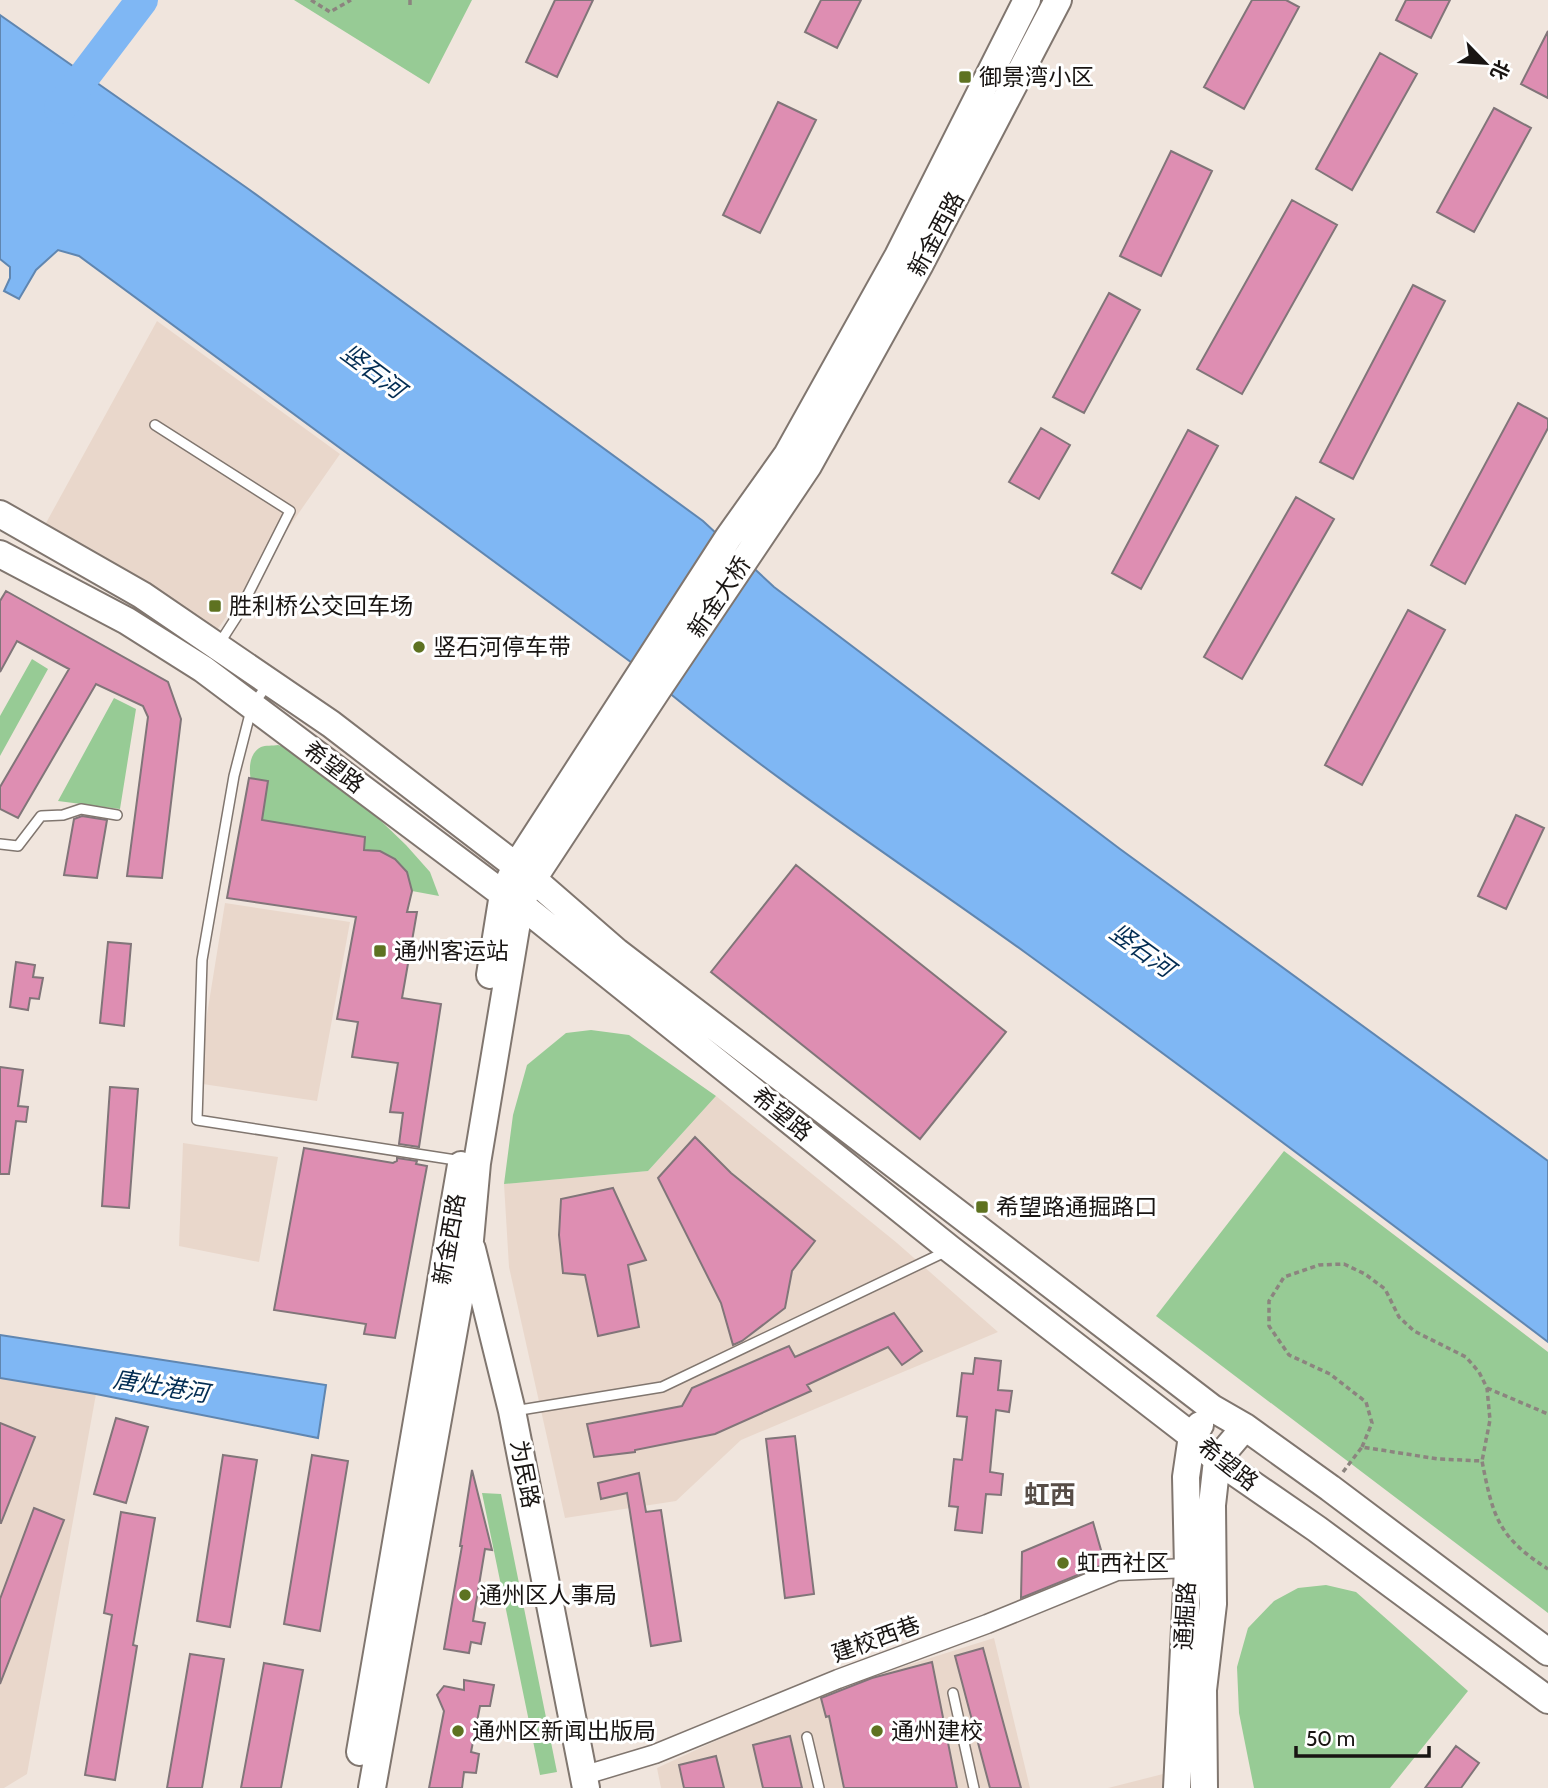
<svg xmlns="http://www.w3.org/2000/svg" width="1548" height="1788" viewBox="0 0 1548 1788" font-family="Cabin,'Noto Sans SC',sans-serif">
<rect width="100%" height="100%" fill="#f0e5dd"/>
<path fill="#e9d7cb" d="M157 321 340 454 215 633 46 523Z
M225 903 350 922 317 1101 196 1083Z
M716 1096 897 1243 998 1332 741 1440 676 1501 565 1518 509 1267 504 1184 648 1171Z
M183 1143 278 1157 259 1262 179 1246Z
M0 1378 96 1394 27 1774 4 1788H0Z
M994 1638 1030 1788H661L657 1768 819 1693Z
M1163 1774 1166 1788H1108Z"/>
<path fill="#97cb95" d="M294 0H472L429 84Z
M32 659 48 669 0 756V716Z
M114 698 136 709 120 809 58 801Z
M278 745 293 750 380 820 406 845 430 872 439 896 412 891 407 873 380 851 364 850 365 837 262 820C257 803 238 759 261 747 265 745 273 746 278 745Z
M591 1030 629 1035 716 1096 648 1171 504 1184 513 1115 527 1065 566 1033Z
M1284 1151 1548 1352V1613L1156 1316Z
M482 1493 501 1494 557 1772 540 1775Z
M1326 1585 1356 1592 1468 1691 1390 1788H1254L1239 1713 1237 1667 1248 1628 1274 1601 1298 1588Z"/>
<path fill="#7fb7f4" stroke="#6086b0" stroke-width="2" d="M0 15 247 188 703 521 774 587 1120 849 1548 1161V1342C1375 1211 1202 1081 1026 953 898 861 764 774 643 671L79 256 58 250 36 270 19 299 4 291 10 278V267L0 259Z
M0 1335 326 1385 318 1438 96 1394 0 1378Z"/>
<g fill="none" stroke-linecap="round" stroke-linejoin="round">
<path stroke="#7fb7f4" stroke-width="32" d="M60 108 142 0"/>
</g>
<path fill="#de8eb2" stroke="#817579" stroke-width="2" d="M555 0H593L557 77 526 62Z
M821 0H861L837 48 805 32Z
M1252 0H1286L1299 7 1244 109 1204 87Z
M1406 0H1450L1431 38 1396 20Z
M1548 31V98L1521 84Z
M1380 53 1417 74 1352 190 1316 169Z
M778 102 816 120 760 233 723 215Z
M1494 108 1531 128 1474 232 1437 212Z
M1171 151 1212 171 1161 276 1120 256Z
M1292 200 1337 225 1242 394 1197 369Z
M1413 285 1445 301 1353 479 1320 462Z
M1109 293 1140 310 1084 413 1053 397Z
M1518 403 1548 419V428L1465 584 1431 565Z
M1041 428 1070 445 1039 499 1009 482Z
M1188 430 1218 446 1141 589 1112 573Z
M1296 497 1334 519 1242 679 1204 657Z
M6 591 168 682 181 719 162 878 127 876 148 717 143 706 96 684 18 818 0 809V787L69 669 17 641 0 672V601Z
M1408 610 1445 630 1362 785 1325 765Z
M249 778 268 781 262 820 365 837 364 850 380 851 395 859 407 872 412 891 407 912H417L402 998 441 1004 419 1147 399 1144 403 1113 390 1112 398 1063 352 1057 358 1022 337 1019 356 917 227 898Z
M1516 815 1544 828 1506 909 1478 896Z
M82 816 107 820 97 878 64 875 74 819Z
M796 865 1006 1032 920 1139 711 972Z
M108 942 131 944 124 1026 100 1023Z
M16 962 35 965 33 977 43 978 39 999 30 998 28 1010 10 1007Z
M0 1067 23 1070 18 1106 28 1107 26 1122 16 1121 9 1174H0Z
M110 1087 138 1089 129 1208 102 1206Z
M695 1137 731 1173 815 1241 792 1271 785 1308 742 1341 733 1345 721 1303 658 1178Z
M304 1148 393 1163 397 1161V1158L417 1161 416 1164 427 1166 395 1338 364 1334 366 1324 274 1310Z
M613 1188 646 1260 628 1265 639 1327 598 1336 585 1275 563 1273 559 1235 561 1199Z
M894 1313 922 1351 902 1365 888 1347 807 1385 811 1391 715 1434 635 1450V1452L594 1457 587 1424 682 1406 692 1388 789 1346 795 1357Z
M975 1358 1001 1361 998 1390 1012 1391 1009 1412 996 1410 990 1472 1003 1474 1001 1495 986 1494 982 1533 955 1530 958 1507 949 1506 954 1459 962 1460 967 1417 957 1416 962 1373 973 1374Z
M116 1418 148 1427 126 1503 94 1494Z
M0 1423 35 1437 1 1523H0Z
M795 1436 814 1594 785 1598 766 1439Z
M223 1455 257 1460 230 1627 197 1621Z
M312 1455 348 1461 320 1631 284 1624Z
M472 1470 492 1550 485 1549 473 1621 485 1623 481 1644 471 1642 469 1653 444 1649 462 1546H460Z
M639 1473 646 1512 661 1510 681 1641 651 1646 627 1493 601 1499 598 1483Z
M34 1508 64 1520 0 1684V1599Z
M121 1512 155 1518 133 1645 137 1646 115 1780 85 1775 112 1615 104 1613Z
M1093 1522 1105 1564 1021 1598 1022 1552Z
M983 1648 1021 1788H990L955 1656Z
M190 1654 224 1659 202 1788H167Z
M932 1662 957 1788H844L829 1716 826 1717 821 1698 872 1678Z
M264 1663 303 1670 281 1788H241Z
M464 1680 494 1685 490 1706H480L471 1752 479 1754 476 1773 464 1772 462 1788H429L444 1711 437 1695 444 1686 464 1690Z
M790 1736 802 1788H763L753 1745Z
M1456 1746 1479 1763 1461 1788H1425Z
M716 1756 724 1788H684L679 1765Z"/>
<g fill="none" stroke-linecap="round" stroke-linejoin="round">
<g stroke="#80766f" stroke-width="12">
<path id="lane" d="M155 425 290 511 237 616 219 644
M268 684 252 706 234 776 202 960 197 1120 462 1161
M0 844 18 846 41 816 63 815 81 809 117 815
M514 1411 662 1387 947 1251
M953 1693 974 1788
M807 1737 819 1788"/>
</g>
<g stroke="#80766f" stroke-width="21">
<path id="street" d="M585 1775 655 1754 838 1679 987 1624 1117 1571 1188 1568"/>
</g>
<g stroke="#80766f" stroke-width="30">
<path id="secondary" d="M0 514 142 595 331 724 533 879 617 952 1212 1408 1245 1427 1330 1488 1548 1652
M0 554 127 621 203 669 503 894 520 904 950 1249 1192 1436 1217 1460 1317 1529 1548 1700
M490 975 503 894 516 866 728 538 787 455 898 256 1027 0
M472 1249 512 1411 586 1788
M360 1752 461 1165
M372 1788 470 1240 477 1163 520 904 533 879 658 689 808 466 919 266 1058 0
M1177 1788 1188 1568 1186 1477 1192 1436 1200 1425
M1204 1788 1203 1690 1213 1604 1212 1505 1217 1460 1245 1427"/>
</g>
<path stroke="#8c847f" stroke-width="3.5" stroke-dasharray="5 3.5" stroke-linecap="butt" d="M311 0 330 12 351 0
M410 0V6
M1487 1388 1548 1414
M1362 1447 1372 1423 1366 1402 1330 1374 1289 1355 1269 1326V1301L1284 1277 1319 1265 1344 1264 1365 1274 1385 1289 1399 1317 1414 1331 1466 1357 1479 1372 1487 1388 1490 1420 1482 1461
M1343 1472 1362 1447 1438 1459 1482 1461C1493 1517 1498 1537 1548 1569"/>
<use href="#lane" stroke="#fff" stroke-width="9"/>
<use href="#street" stroke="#fff" stroke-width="18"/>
<use href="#secondary" stroke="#fff" stroke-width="26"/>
</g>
<g fill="#5e7221" stroke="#fff" stroke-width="2.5">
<rect x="958" y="70" width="14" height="14" rx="3.5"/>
<rect x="208" y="599" width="14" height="14" rx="3.5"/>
<circle cx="419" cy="647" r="7"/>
<rect x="373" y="944" width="14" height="14" rx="3.5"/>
<rect x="975" y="1200" width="14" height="14" rx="3.5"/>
<circle cx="1063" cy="1563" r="7"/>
<circle cx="465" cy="1595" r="7"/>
<circle cx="458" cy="1731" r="7"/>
<circle cx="877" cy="1731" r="7"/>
</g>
<g text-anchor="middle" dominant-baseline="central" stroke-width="6" stroke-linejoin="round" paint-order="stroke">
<g font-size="23" fill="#191513" stroke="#fff" text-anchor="start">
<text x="979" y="77">御景湾小区</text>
<text x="229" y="606">胜利桥公交回车场</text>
<text x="433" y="647">竖石河停车带</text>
<text x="394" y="951">通州客运站</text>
<text x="996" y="1207">希望路通掘路口</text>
<text x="1077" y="1563">虹西社区</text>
<text x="479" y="1595">通州区人事局</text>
<text x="472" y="1731">通州区新闻出版局</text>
<text x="891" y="1731">通州建校</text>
</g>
<g font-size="23" fill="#191513" stroke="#fff">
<text transform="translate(936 234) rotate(-62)">新金西路</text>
<text transform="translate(719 597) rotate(-56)">新金大桥</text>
<text transform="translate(334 767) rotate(37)">希望路</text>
<text transform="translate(782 1114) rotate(39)">希望路</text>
<text transform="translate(449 1239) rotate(-80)">新金西路</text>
<text transform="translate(1228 1464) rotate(38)">希望路</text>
<text transform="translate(525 1474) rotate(79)">为民路</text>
<text transform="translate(1185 1616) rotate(-87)">通掘路</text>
<text transform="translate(876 1639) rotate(-20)">建校西巷</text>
</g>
<g font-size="24" font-style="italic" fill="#032d53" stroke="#fff">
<text transform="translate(373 371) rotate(37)">竖石河</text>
<text transform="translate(1142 950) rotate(36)">竖石河</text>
<text transform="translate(161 1386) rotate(9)">唐灶港河</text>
</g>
<g font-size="26" font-weight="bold" fill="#574d47" stroke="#fff">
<text x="1050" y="1495">虹西</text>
</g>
</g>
<g transform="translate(1485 63) rotate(115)" stroke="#ffffff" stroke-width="5" paint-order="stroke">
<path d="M0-5L12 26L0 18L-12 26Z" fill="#191513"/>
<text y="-10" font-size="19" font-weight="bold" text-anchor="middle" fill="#191513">北</text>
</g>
<path d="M1296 1746v10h133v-10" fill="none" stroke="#191513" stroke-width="3.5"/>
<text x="1306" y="1746" font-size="21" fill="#191513" stroke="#ffffff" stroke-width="5" paint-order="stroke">50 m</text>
</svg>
